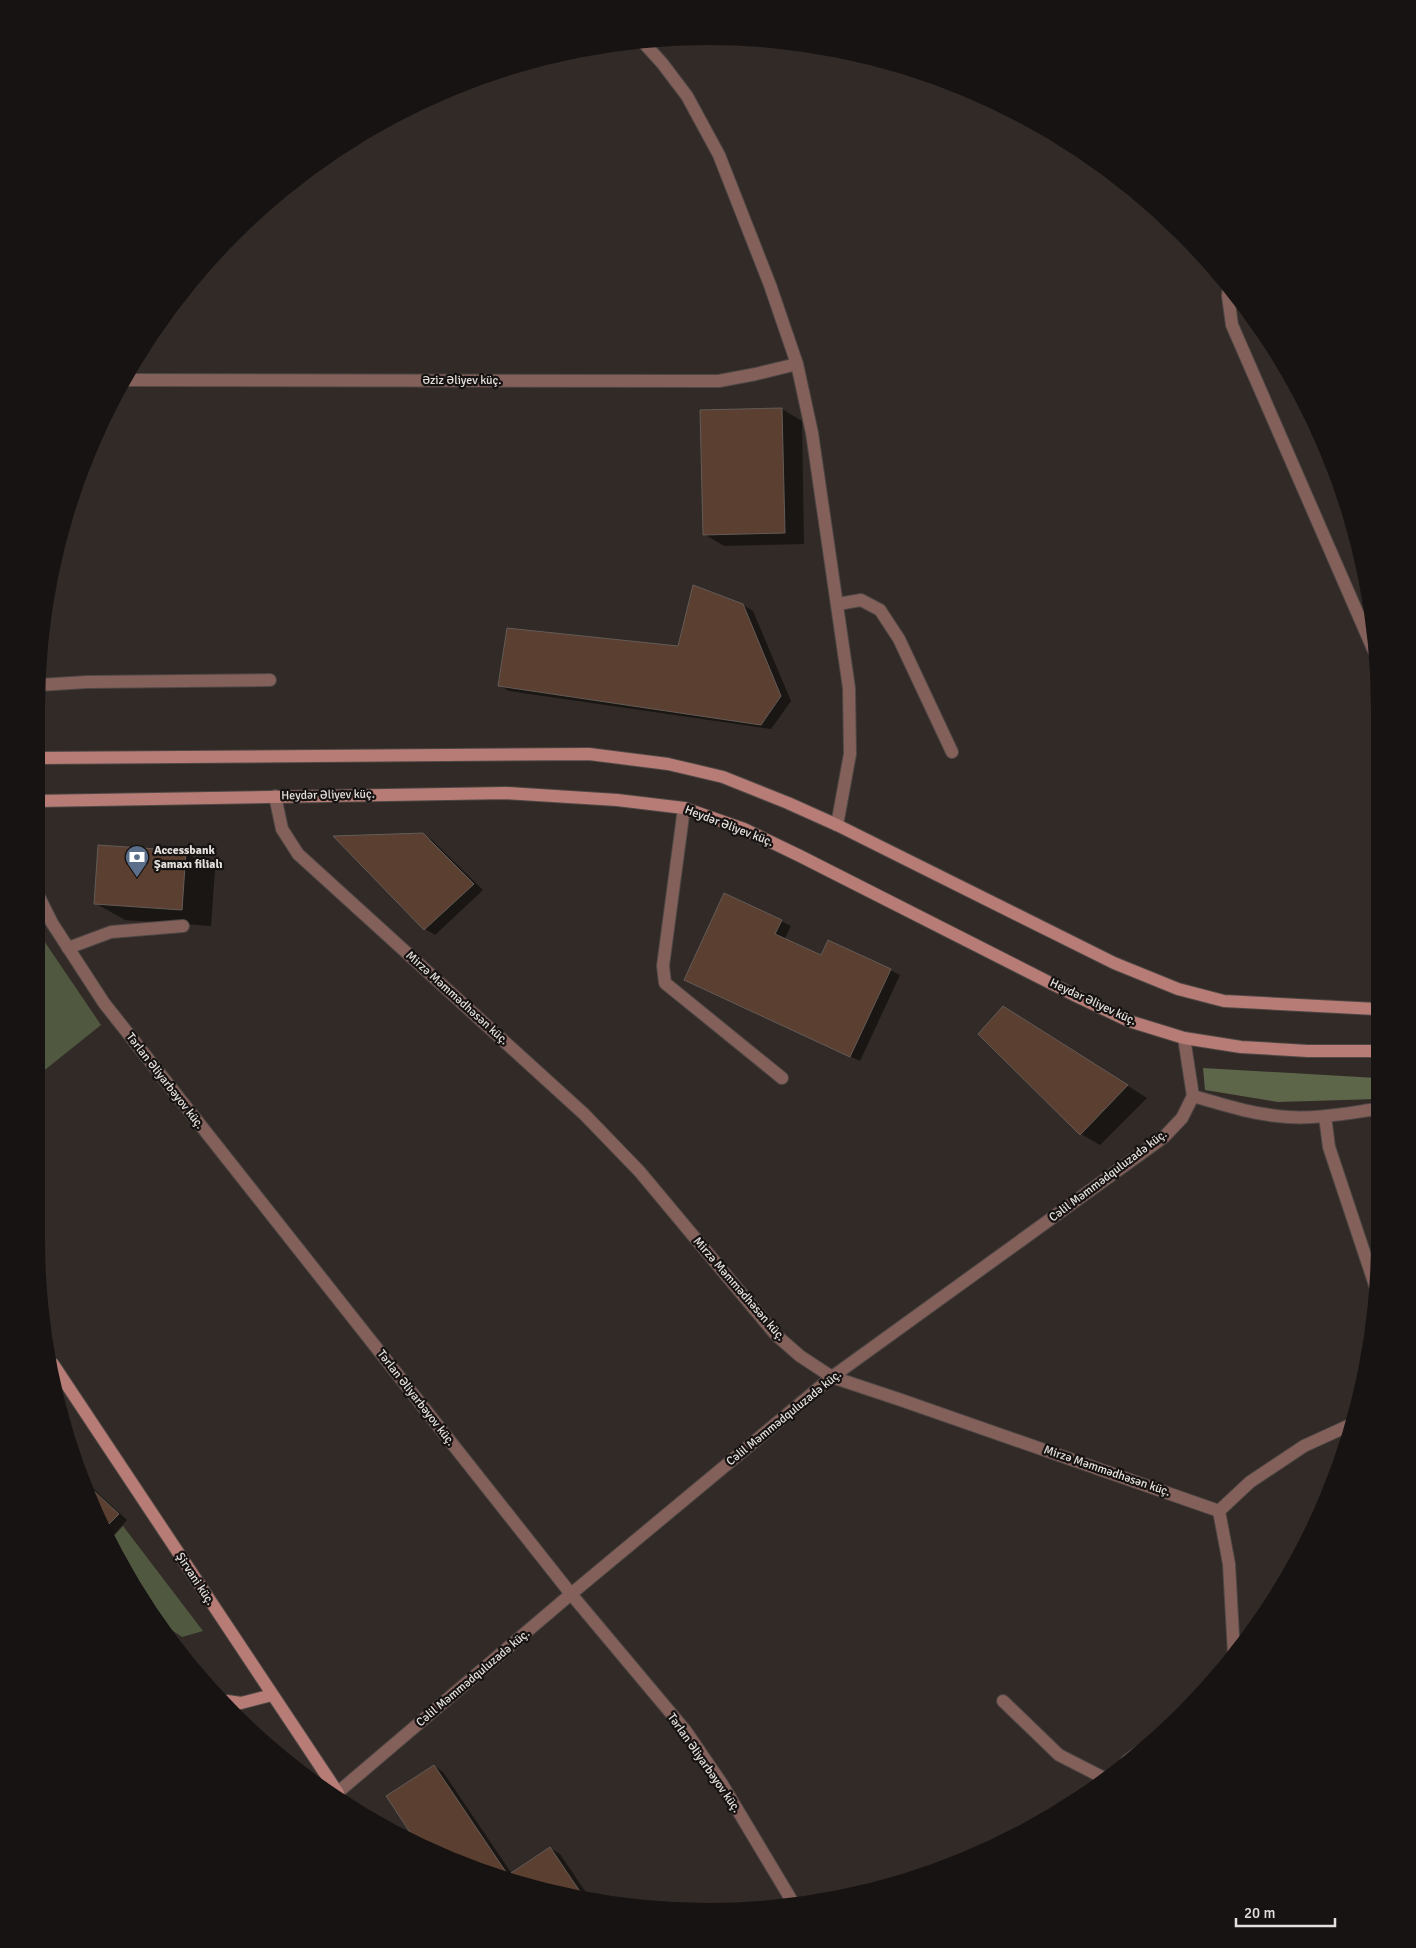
<svg xmlns="http://www.w3.org/2000/svg" width="1416" height="1948" viewBox="0 0 1416 1948" font-family="Signika,sans-serif">
<rect width="100%" height="100%" fill="#312a27"/>
<path fill="#50583f" d="M36 929 101 1025 36 1077Z
M123 1526 203 1631 182 1637 154 1618 149 1613 110 1540Z"/>
<path fill="#5d6649" d="M1203 1068 1377 1078V1099L1278 1102 1205 1090Z"/>
<path fill="#0007" d="M782 409 802 421 804 544 724 546 704 534Z
M743 605 753 611 791 701 771 729 509 691 499 685 679 648Z
M422 834 432 840 483 890 435 935 425 929 336 837Z
M186 853 215 870 211 926 125 920 95 903Z
M781 921 791 926 784 940 821 957 890 970 900 975 860 1061 686 980Z
M1024 1020 1147 1098 1100 1145 1081 1134Z
M80 1476 127 1520 110 1539 87 1497Z
M434 1766 443 1772 512 1874 550 1848 560 1854 591 1900 534 1889 421 1846Z"/>
<path fill="#5b3f30" stroke="#635b57" d="M782 408 785 533 703 535 700 410Z
M693 585 743 604 781 696 761 725 498 686 507 628 678 646Z
M423 833 474 884 424 930 333 836Z
M98 845 186 851 182 910 94 904Z
M724 893 782 920 775 934 821 955 828 940 891 969 850 1057 684 980Z
M1003 1006 1128 1085 1080 1135 978 1034Z
M81 1479 119 1514 104 1529 87 1497Z
M434 1765 508 1875 550 1847 585 1899 534 1889 419 1846 386 1796Z"/>
<g fill="none" stroke-linecap="round" stroke-linejoin="round">
<g stroke="#4e4744" stroke-width="14">
<path id="lane" d="M684 808 663 966 665 983 782 1078
M68 948 111 932 183 926"/>
</g>
<g stroke="#4e4744" stroke-width="14">
<path id="street" d="M642 41 662 63 687 96 719 155 770 285 797 364 812 433 849 688 850 754 837 825
M1229 287 1228 296 1232 325 1374 651
M125 380 719 381 756 374 797 364
M838 604 861 600 880 610 899 639 952 752
M39 685 87 682 270 680
M275 796 282 829 298 854 584 1114 640 1172 776 1335 800 1356 832 1377 901 1400 1219 1511 1229 1564 1234 1654
M36 891 52 923 104 1003 571 1594 685 1730 722 1784 795 1906
M1193 1096C1224 1105 1255 1115 1288 1117 1317 1119 1348 1113 1377 1109
M1325 1116 1329 1147 1377 1291
M1219 1511 1250 1482 1304 1446 1350 1425
M1003 1701 1059 1755 1106 1779
M1124 1767 1127 1761 1138 1753
M337 1793 571 1594 832 1377 1164 1137 1182 1118 1193 1096 1184 1038"/>
</g>
<g stroke="#4e4744" stroke-width="14">
<path id="secondary" d="M36 758 589 754 668 764 723 777 788 803 837 825 1114 963 1178 989 1224 1001 1376 1009
M36 801 506 793 617 800 684 808 744 829 800 856 1074 995 1129 1021 1184 1038 1241 1047 1308 1051H1377
M53 1364 338 1793
M227 1701 241 1703 272 1695"/>
</g>
<use href="#lane" stroke="#84605b" stroke-width="12"/>
<use href="#street" stroke="#84605b" stroke-width="12"/>
<use href="#secondary" stroke="#b67c75" stroke-width="12"/>
</g>
<defs>
<g id="bank-pin" transform="scale(1.25)"><path d="M0 17L-7.5 6A9.5 9.5 0 1 1 7.5 6Z" fill="#5c6f8a" stroke="#161312"/><path d="M-6-4H6V4H-6ZM0-2.3a2.3 2.3 0 1 0 0 4.6a2.3 2.3 0 1 0 0-4.6Z" fill="#fff"/></g>
</defs>
<g fill-rule="evenodd">
<use href="#bank-pin" x="137" y="857"/>
</g>
<g text-anchor="middle" dominant-baseline="central" stroke-width="4.5" stroke-linejoin="round" paint-order="stroke">
<g font-size="12" fill="#e4e0dd" stroke="#161312">
<text x="462" y="380">Əziz Əliyev küç.</text>
<text transform="translate(328 795) rotate(-1)">Heydər Əliyev küç.</text>
<text transform="translate(729 826) rotate(21)">Heydər Əliyev küç.</text>
<text transform="translate(457 998) rotate(42)">Mirzə Məmmədhəsən küç.</text>
<text transform="translate(1093 1002) rotate(25)">Heydər Əliyev küç.</text>
<text transform="translate(165 1081) rotate(52)">Tərlan Əliyarbəyov küç.</text>
<text transform="translate(1108 1176) rotate(-37)">Cəlil Məmmədquluzadə küç.</text>
<text transform="translate(739 1289) rotate(49)">Mirzə Məmmədhəsən küç.</text>
<text transform="translate(416 1398) rotate(52)">Tərlan Əliyarbəyov küç.</text>
<text transform="translate(784 1418) rotate(-39)">Cəlil Məmmədquluzadə küç.</text>
<text transform="translate(1107 1471) rotate(19)">Mirzə Məmmədhəsən küç.</text>
<text transform="translate(195 1579) rotate(57)">Şirvani küç.</text>
<text transform="translate(473 1678) rotate(-40)">Cəlil Məmmədquluzadə küç.</text>
<text transform="translate(704 1763) rotate(55)">Tərlan Əliyarbəyov küç.</text>
</g>
<g font-size="12" font-weight="bold" fill="#e4e0dd" stroke="#161312" text-anchor="start">
<text x="154" y="850">Accessbank<tspan x="154" dy="14">Şamaxı filialı</tspan></text>
</g>
</g>
<path d="M0 0H1416V1948H0ZM708 45H708A663 663 0 0 1 1371 708V1240A663 663 0 0 1 708 1903H708A663 663 0 0 1 45 1240V708A663 663 0 0 1 708 45Z" fill="#161312" fill-rule="evenodd"/>
<path d="M1236 1918v8h99v-8" fill="none" stroke="#e4e0dd" stroke-width="2.5"/>
<text x="1244" y="1918" font-size="15" fill="#e4e0dd" stroke="#161312" stroke-width="4" paint-order="stroke">20 m</text>
</svg>
